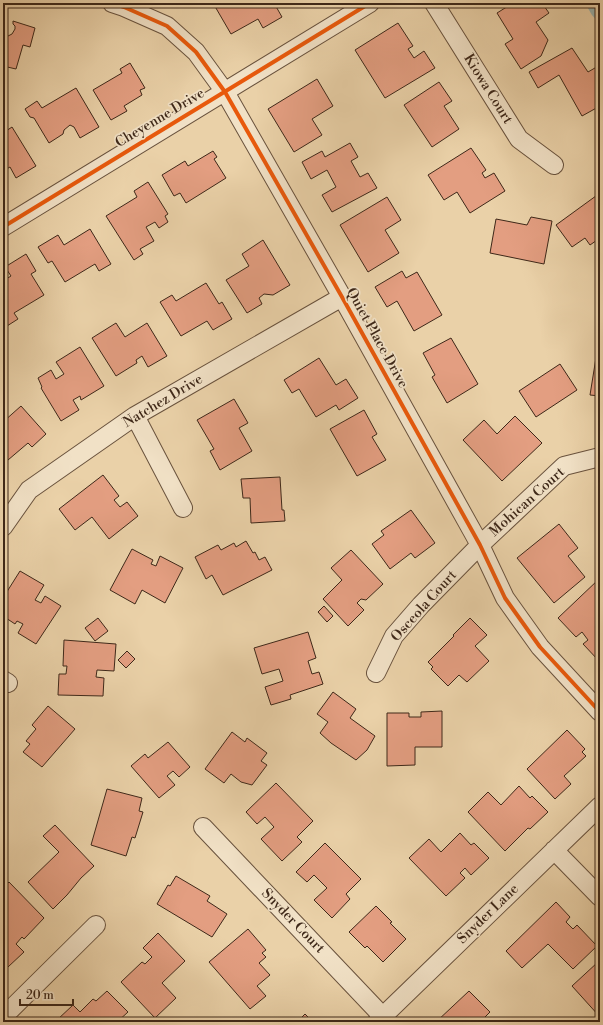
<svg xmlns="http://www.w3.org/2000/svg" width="603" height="1025" viewBox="0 0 603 1025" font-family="'Libre Bodoni',serif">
<rect width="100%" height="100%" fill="#ead1a8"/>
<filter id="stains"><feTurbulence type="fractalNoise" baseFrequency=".005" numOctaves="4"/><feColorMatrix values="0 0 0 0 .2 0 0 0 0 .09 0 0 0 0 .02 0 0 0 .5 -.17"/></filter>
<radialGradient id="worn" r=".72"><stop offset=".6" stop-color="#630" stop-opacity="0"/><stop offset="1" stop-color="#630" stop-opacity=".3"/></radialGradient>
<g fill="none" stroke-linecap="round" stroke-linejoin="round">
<path stroke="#9ab5b0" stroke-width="19" d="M596 3 600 10"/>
</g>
<path fill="#e39e81" stroke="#3e2819" d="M213 3H274L282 17 263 28 258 19 231 34Z
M513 3H542L549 13 536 22 548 40 541 56 521 69 505 44 513 39 497 13Z
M13 21 35 28 30 47 23 45 16 69 3 66V35L8 36 12 34 15 29V26L13 24Z
M398 23 413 46 408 49 414 58 424 51 435 68 385 98 355 50Z
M572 48 588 72 600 65V106L582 116 559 75 538 88 529 72Z
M130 63 145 88 140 90 142 95 124 106 127 111 111 120 93 90 122 73 120 69Z
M317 79 333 106 312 119 322 135 294 152 268 109Z
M439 82 452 101 444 106 459 129 432 147 404 105Z
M76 88 99 127 80 138 74 127 70 125 64 130 63 134 49 143 34 118 30 117 25 109 37 101 42 108Z
M12 127 36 166 16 178 10 167 3 171V133Z
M350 143 358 157 351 161 360 177 368 173 377 188 332 212 322 195 336 187 327 170 311 179 302 162 322 151 325 157Z
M471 148 486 170 482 173 485 178 494 173 505 191 470 213 457 192 444 200 428 175Z
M213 151 217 157 214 159 226 178 186 203 180 193 174 196 162 175 185 161 188 166Z
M148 182 168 214 165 216 168 222 159 228 155 222 146 227 154 241 140 249 143 254 134 260 106 216 137 197 134 191Z
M600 193V238L590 245 585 238 572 247 556 225Z
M387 197 401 220 385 230 399 253 368 272 340 225Z
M531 217 552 221 544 264 490 253 496 219 527 225Z
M90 229 111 264 99 271 95 264 65 282 52 261 48 263 38 247 58 235 64 245Z
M263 240 290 285 273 295 264 294 259 298 262 304 247 313 226 280 249 266 242 254Z
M26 254 36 271 31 274 44 295 14 313 18 319 7 326 3 319V281L11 276 5 267Z
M402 271 406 278 417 272 442 315 414 331 397 301 387 307 375 287Z
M206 283 219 304 222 302 232 319 213 330 207 321 181 336 160 302 172 295 176 301Z
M116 323 125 337 147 323 167 356 148 367 142 356 136 360 137 363 116 376 92 338Z
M451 338 478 384 447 403 432 377 435 375 423 353Z
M599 339H600V396L590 395Z
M80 347 104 386 81 400 80 396 73 400 79 410 61 421 41 388 42 387 38 378 51 370 56 379 64 374 56 362Z
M319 358 336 385 346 379 358 398 339 410 336 405 316 417 299 389 292 393 284 380Z
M560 364 577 390 536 417 519 391Z
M234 399 248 423 239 428 252 451 220 470 210 451 214 449 197 420Z
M21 406 46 434 32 447 28 443 8 460 3 454V422Z
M364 410 377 434 372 437 386 460 357 476 330 429Z
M515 416 542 443 502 481 463 440 484 420 497 434Z
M103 475 119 496 114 500 120 507 127 502 138 516 109 539 92 517 75 530 59 509Z
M280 477 282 510H284L285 521 251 523 250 498H243L241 479Z
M411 510 435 543 415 558 411 553 390 569 372 544 384 535 381 531Z
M559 524 578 548 568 556 585 577 554 603 517 558Z
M246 541 253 553 255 552 259 560 265 557 272 570 223 595 212 575 206 579 195 557 218 545 221 550 234 543 236 547Z
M132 549 153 560 151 564 156 566 160 556 183 568 165 603 142 590 135 604 110 590Z
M351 550 383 584 366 600 361 599 357 603 364 610 348 626 323 599 342 580 331 568Z
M20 571 44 585 35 600 41 603 45 596 61 606 36 644 18 633 23 624 17 621 15 624 3 616V598Z
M599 579 600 660 599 661 583 644 588 640 582 632 576 637 558 618Z
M324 606 333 616 327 622 318 612Z
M98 618 108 631 95 641 85 628Z
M470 618 487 635 475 646 489 661 467 682 459 675 448 686 431 669 433 667 428 662 454 636 453 635Z
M308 632 316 658 308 661 312 674 319 672 323 684 290 695 291 699 271 705 265 687 283 681 279 669 262 674 254 648Z
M64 640 116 644 114 671 97 670 96 677 104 678 103 696 58 695 59 674H66L67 666H63Z
M127 651 135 659 126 668 118 660Z
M333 692 356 709 350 718 375 736 367 750 356 760 331 743 320 733 328 722 317 714Z
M48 706 75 729 42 767 23 752 30 744 26 741 36 729 32 725Z
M442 711V747H415V765L387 766V713H409V717H421V712Z
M567 730 585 749 582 752 586 756 564 776 571 784 555 799 527 769Z
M232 732 245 742 247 738 267 753 261 761 267 765 252 785 241 782 231 774 224 783 205 769Z
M168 742 190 767 179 777 173 771 167 776 175 785 159 798 131 766 145 754 148 758Z
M276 783 313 821 297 837 302 842 282 861 261 839 274 827 265 817 257 824 246 812Z
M519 786 530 798 532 796 548 812 530 829 528 828 505 851 468 812 488 792 501 805Z
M107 789 142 798 139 811 143 812 135 838 132 837 126 856 91 845Z
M55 825 94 866 81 878 67 895 53 909 28 882 59 852 43 836Z
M460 833 471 845 474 843 489 858 471 875 465 868 460 873 465 878 446 896 409 858 429 839 441 852Z
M325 843 361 879 346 894 350 899 332 918 314 900 327 888 314 875 307 882 296 872Z
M176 876 210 896 207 901 227 914 212 937 157 904 168 885 170 886Z
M9 882 44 918 24 939 22 937 16 944 24 952 8 967 3 962V921L5 918 3 916V888Z
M556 902 570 917 566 922 573 929 577 925 597 946 573 969 548 944 522 968 506 951Z
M376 906 392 922 390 923 406 939 383 962 367 946 365 948 349 932Z
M248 929 266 950 262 953 266 957 259 963 270 975 257 986 266 996 250 1009 209 962Z
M158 933 185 961 162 983 176 998 155 1018 121 982 142 962 145 964 152 957 143 948Z
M598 962 600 964V1017L572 986Z
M107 991 128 1012 117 1022H59L57 1020 73 1005 80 1012 93 999 96 1001Z
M469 991 490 1012 480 1022H436Z
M305 1014 313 1022H297Z"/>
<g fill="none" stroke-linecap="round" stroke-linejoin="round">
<g stroke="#69523d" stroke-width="20">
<path id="street" d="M112 3 124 7 167 26 196 52 225 92 342 297 480 545 505 598 540 647 600 712
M434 3 519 139 554 165
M3 227 370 3
M135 416 183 508
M3 527 29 490 135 416 342 297
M376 673 394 636 421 605 480 545 564 466 600 457
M3 680 8 683
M203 827 388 1022
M554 850 600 897
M3 1017 96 925
M377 1022 600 806"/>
</g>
<use href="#street" stroke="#f1e1c6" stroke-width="18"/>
<g stroke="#f1e1c6" stroke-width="6">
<path id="cycleway" d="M112 3 124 7 167 26 196 52 225 92 342 297 480 545 505 598 540 647 600 712
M3 227 370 3"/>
</g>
<use href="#cycleway" stroke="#e8590c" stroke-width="4"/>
</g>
<g text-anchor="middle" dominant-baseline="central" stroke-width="3.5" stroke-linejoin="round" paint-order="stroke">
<g font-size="14" fill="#3e2819" stroke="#f1e1c6">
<text transform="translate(488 89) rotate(58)">Kiowa Court</text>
<text transform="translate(160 118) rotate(-31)">Cheyenne Drive</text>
<text transform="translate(377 338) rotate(61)">Quiet Place Drive</text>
<text transform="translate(163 401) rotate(-31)">Natchez Drive</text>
<text transform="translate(527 502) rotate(-42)">Mohican Court</text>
<text transform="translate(424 606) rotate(-48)">Osceola Court</text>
<text transform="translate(488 914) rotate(-44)">Snyder Lane</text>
<text transform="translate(293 921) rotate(46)">Snyder Court</text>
</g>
</g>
<rect width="603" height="1025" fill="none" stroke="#ead1a8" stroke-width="16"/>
<rect x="4" y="4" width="595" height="1017" fill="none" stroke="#3e2819" stroke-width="2"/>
<rect x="8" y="8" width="587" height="1009" fill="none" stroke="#3e2819"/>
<path d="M20 999v6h53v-6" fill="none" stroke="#3e2819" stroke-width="2"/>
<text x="26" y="999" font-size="12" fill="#3e2819" stroke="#f1e1c6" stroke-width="3" paint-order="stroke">20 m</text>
<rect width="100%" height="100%" filter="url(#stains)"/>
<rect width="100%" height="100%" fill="url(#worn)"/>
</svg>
